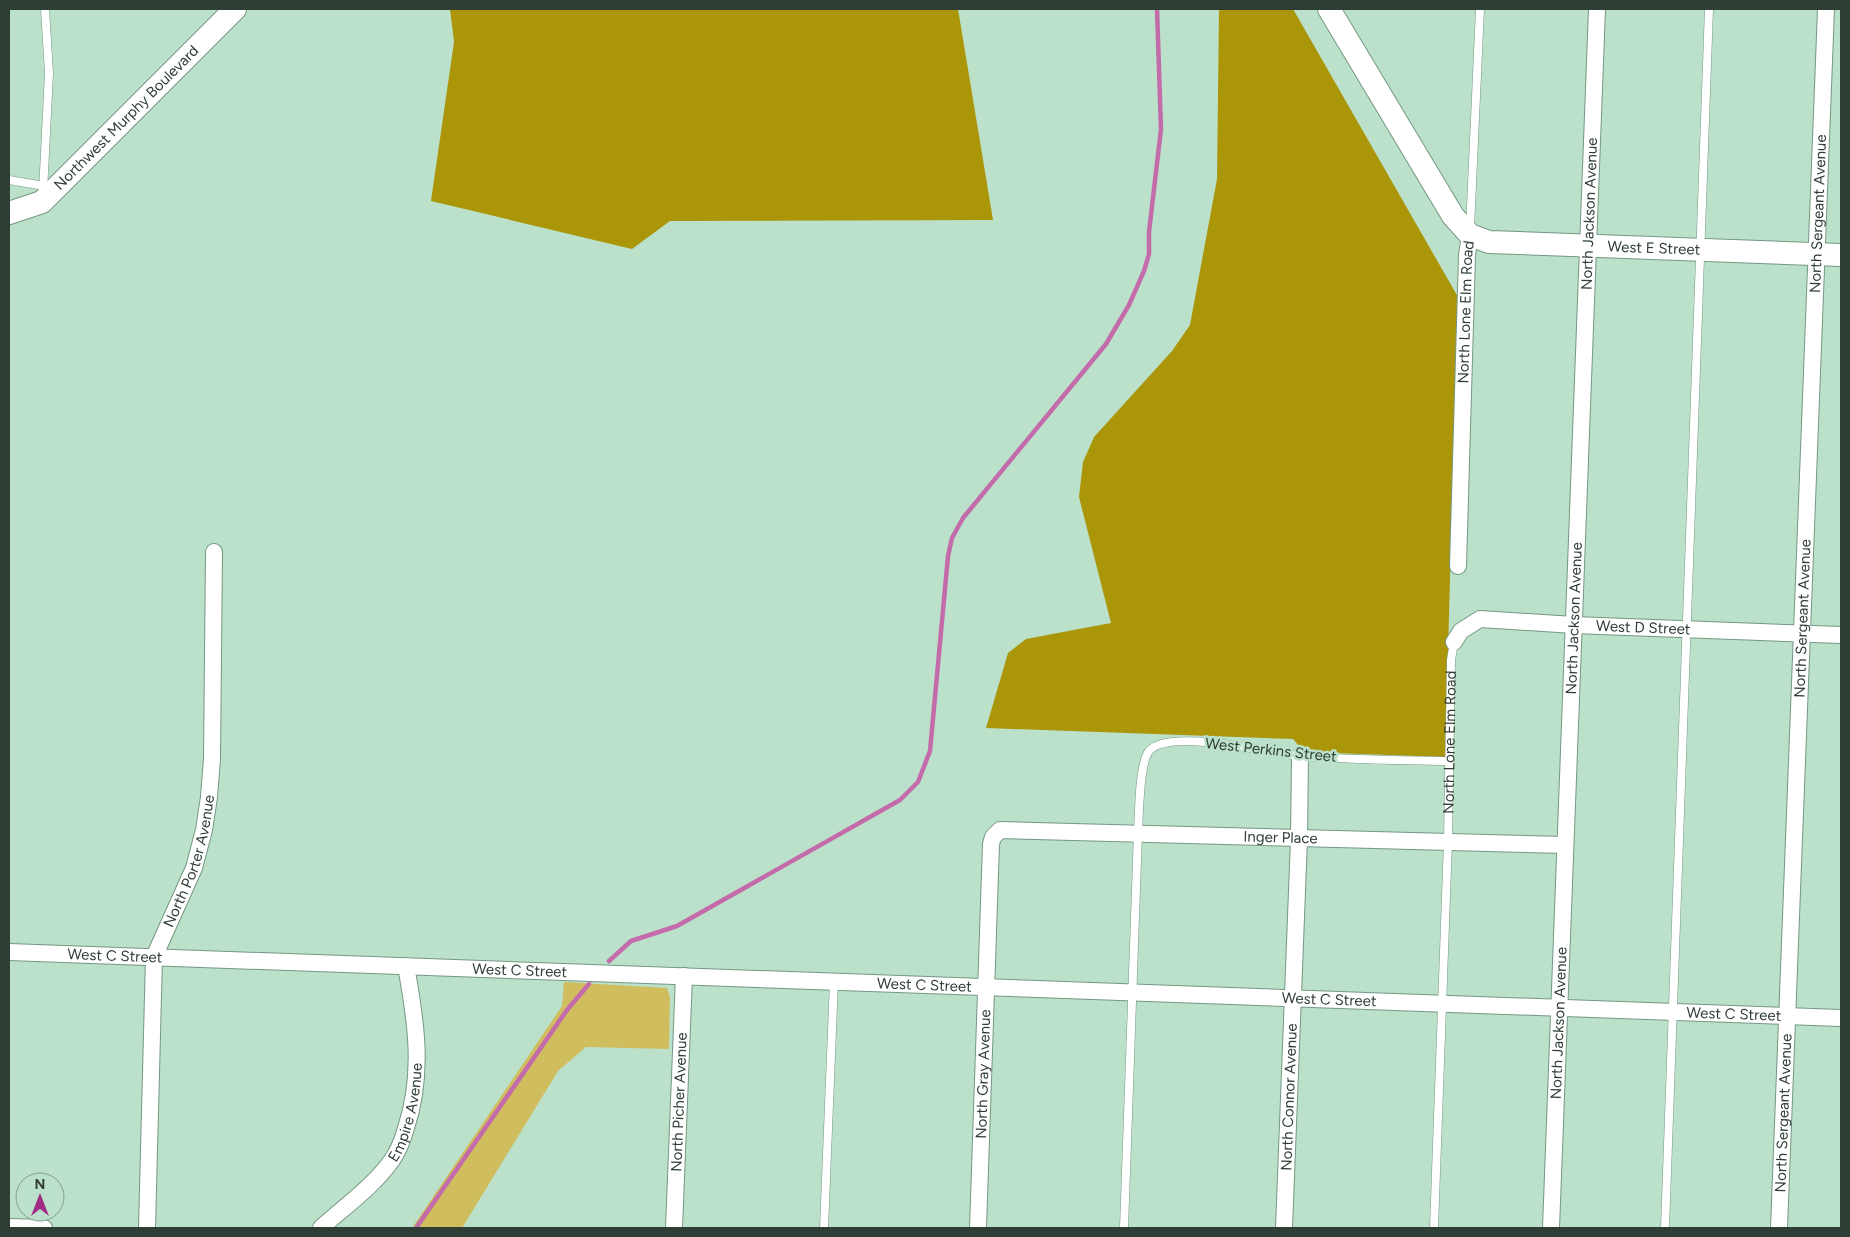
<svg xmlns="http://www.w3.org/2000/svg" width="1850" height="1237" viewBox="0 0 1850 1237" font-family="Figtree,sans-serif">
<rect width="100%" height="100%" fill="#bbe1ca"/>
<path fill="#d0bd5d" d="M564 982 667 988 670 997 669 1049 586 1047 558 1071 462 1228H412L562 1006Z"/>
<path fill="#ab9508" d="M450 9H958L993 220 670 221 632 249 431 201 454 42Z
M1219 9H1293L1458 297 1445 757 1304 752 1293 739 986 728 1008 653 1026 639 1111 623 1079 497 1083 462 1094 437 1172 351 1190 325 1217 179Z"/>
<g fill="none" stroke-linecap="round" stroke-linejoin="round">
<path stroke="#c36bab" stroke-width="4.5" d="M609 961 631 941 677 926 900 800 918 782 930 751 948 556 952 538 963 518 1106 344 1129 305 1144 271 1149 254V232L1161 129 1157 9
M416 1228 567 1010 589 984"/>
<g stroke="#759883" stroke-width="9">
<g id="lane">
<path d="M9 180 44 186"/>
<path d="M43 192 49 73 45 9"/>
<path d="M1470 228 1480 9"/>
<path d="M824 1228 834 981"/>
<path d="M1124 1228 1138 833C1139 816 1139 763 1149 751 1170 727 1272 754 1301 756 1351 760 1400 760 1450 761"/>
<path id="s1" d="M1434 1228 1448 841 1451 660 1454 642"/>
<path d="M1665 1228 1709 9"/>
</g>
</g>
<g stroke="#759883" stroke-width="18">
<g id="street">
<path id="s2" d="M1458 566 1467 255 1470 235"/>
<path id="s3" d="M1454 642 1461 631 1480 619 1574 625 1841 635"/>
<path id="s4" d="M9 952 1841 1018"/>
<path d="M9 1227 44 1228"/>
<path id="s5" d="M147 1228 154 957 194 868 204 830 209 797 212 759 214 552"/>
<path id="s6" d="M321 1228C344 1207 374 1186 392 1160 399 1150 403 1139 406 1128 424 1074 416 1021 406 966"/>
<path id="s7" d="M674 1228 684 976"/>
<path id="s8" d="M978 1228 991 844 993 837 1000 830 1565 845"/>
<path id="s9" d="M1284 1228 1299 839 1300 756"/>
<path id="s10" d="M1551 1228 1597 9"/>
<path id="s11" d="M1779 1228 1826 9"/>
</g>
</g>
<g stroke="#759883" stroke-width="24">
<g id="secondary">
<path id="s12" d="M1329 9 1453 216 1470 235 1489 242 1841 255"/>
<path id="s13" d="M9 213 42 202 235 9"/>
</g>
</g>
<use href="#lane" stroke="#fff" stroke-width="8"/>
<use href="#street" stroke="#fff" stroke-width="16"/>
<use href="#secondary" stroke="#fff" stroke-width="22"/>
</g>
<g text-anchor="middle" dominant-baseline="central" stroke-width="5" stroke-linejoin="round" paint-order="stroke">
<g font-size="15" fill="#2f3e35" stroke="#bbe1ca">
<text stroke="none"><textPath href="#s13" startOffset="154">Northwest Murphy Boulevard</textPath></text>
<text stroke="none"><textPath href="#s10" startOffset="1015">North Jackson Avenue</textPath></text>
<text stroke="none"><textPath href="#s11" startOffset="1015">North Sergeant Avenue</textPath></text>
<text stroke="none"><textPath href="#s12" startOffset="452">West E Street</textPath></text>
<text stroke="none"><textPath href="#s2" startOffset="254">North Lone Elm Road</textPath></text>
<text stroke="none"><textPath href="#s10" startOffset="610">North Jackson Avenue</textPath></text>
<text stroke="none"><textPath href="#s11" startOffset="610">North Sergeant Avenue</textPath></text>
<text stroke="none"><textPath href="#s3" startOffset="199">West D Street</textPath></text>
<text stroke="none"><textPath href="#s1" startOffset="486">North Lone Elm Road</textPath></text>
<text transform="translate(1271 750) rotate(6)">West Perkins Street</text>
<text stroke="none"><textPath href="#s8" startOffset="682">Inger Place</textPath></text>
<text stroke="none"><textPath href="#s5" startOffset="374">North Porter Avenue</textPath></text>
<text stroke="none"><textPath href="#s4" startOffset="106">West C Street</textPath></text>
<text stroke="none"><textPath href="#s4" startOffset="511">West C Street</textPath></text>
<text stroke="none"><textPath href="#s4" startOffset="916">West C Street</textPath></text>
<text stroke="none"><textPath href="#s4" startOffset="1321">West C Street</textPath></text>
<text stroke="none"><textPath href="#s4" startOffset="1726">West C Street</textPath></text>
<text stroke="none"><textPath href="#s10" startOffset="205">North Jackson Avenue</textPath></text>
<text stroke="none"><textPath href="#s8" startOffset="154">North Gray Avenue</textPath></text>
<text stroke="none"><textPath href="#s9" startOffset="131">North Connor Avenue</textPath></text>
<text stroke="none"><textPath href="#s7" startOffset="126">North Picher Avenue</textPath></text>
<text stroke="none"><textPath href="#s6" startOffset="149">Empire Avenue</textPath></text>
<text stroke="none"><textPath href="#s11" startOffset="115">North Sergeant Avenue</textPath></text>
</g>
</g>
<rect width="1850" height="1237" fill="none" stroke="#2f3e35" stroke-width="20"/>
<g transform="translate(40 1197)"><circle r="24" fill="#bbe1ca" stroke="#83a08e"/>
<path d="M0-4L9 19L0 12L-9 19Z" fill="#a12c87"/>
<text y="-8" font-size="14" font-weight="bold" text-anchor="middle" fill="#2f3e35">N</text>
</g>
</svg>
